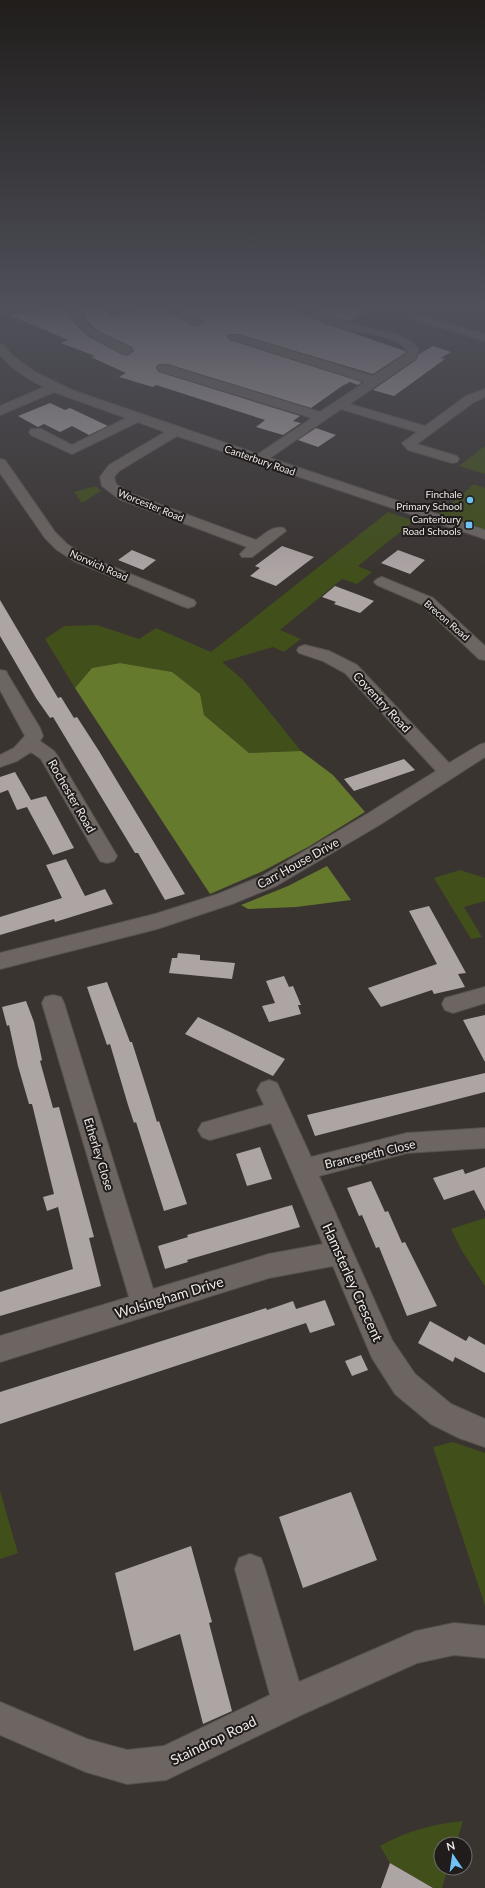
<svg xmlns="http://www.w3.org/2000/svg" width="485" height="1888" viewBox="0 0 485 1888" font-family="Lato,sans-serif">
<rect width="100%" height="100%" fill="#3a3431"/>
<path fill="#414f1b" d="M485 446V474L459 466Z
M474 484 485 488V531L438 515Z
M96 486 101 491 82 503 74 492Z
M388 512 414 521 358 566 372 572 357 584 342 579 280 630 301 639 284 652 273 647 222 662 242 679 264 705 301 751 249 753 204 715 199 694 171 672 120 663 92 668 75 688 45 639 64 626 97 625 139 639 156 628 211 652Z
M460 870 485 878V901L464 907 482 937 471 939 434 878Z
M485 1218V1286L462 1251 451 1229Z
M453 1442 485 1453V1606L433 1447Z
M0 1491 18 1553 0 1559Z
M463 1821 456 1844H441V1868H448L442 1888H433L390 1863 380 1846C406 1831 434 1824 463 1821Z"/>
<path fill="#657a2d" d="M120 663 172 672 200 694 204 715 249 753 301 751 333 775 365 812 308 847 263 871 210 894 75 688 92 668Z
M327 866 351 900 296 907 248 909 241 905 288 886Z"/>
<path fill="#ada4a4" d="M44 308H65L76 325 89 337 127 356 134 351 132 347 100 332 91 325 79 308H104L112 317 140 308H161L197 326 204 323V321L179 308H291L294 311 327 324 405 351V353L373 374 238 334H230L227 336 230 340 362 382 358 385 350 382 342 386 311 408 167 364H159L156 367 159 372 300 416 293 421 301 423 283 435 256 427 265 420 156 385 153 387 119 377 126 373 91 357 95 356 61 343 68 340 9 315 45 310Z
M312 308H372L348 321Z
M433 346 451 352 441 358 445 359 394 396 373 390 416 360 419 354Z
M50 403 65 410 70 408 108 426 89 435 72 426 60 432 44 424 38 427 18 416Z
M316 428 336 435 318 447 298 440Z
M282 546 314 557 276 586 250 576 260 568 255 566Z
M132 550 156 560 143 570 118 560Z
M398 550 425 560 410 574 381 563Z
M335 586 359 595 374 601 360 613 334 604 336 602 322 597Z
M0 600 58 698 61 697 74 718 77 717 99 751 185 894 165 900 138 853H135L53 717 50 718 36 698 0 636Z
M404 759 415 770 354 791 344 779Z
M15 772 31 800 46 796 74 848 53 855 27 807 17 810 8 790 0 793V777Z
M66 859 85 896 105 889 113 904 55 922 54 919 0 935V917L62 898 46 865Z
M429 906 466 973 458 974 465 987 434 994 432 990 381 1007 368 988 437 964 409 911Z
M178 953 200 955V960L235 963 232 979 169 973 172 958H177Z
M284 976 289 987 293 986 301 1005H298L301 1014 269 1022 262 1006 275 1003 266 981Z
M107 982 130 1042H132L150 1099 157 1122 159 1121 187 1204 164 1211 136 1122 134 1123 128 1105 110 1044 107 1045 87 987Z
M26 1001 34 1022 42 1060 40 1061 53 1108 59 1107 94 1237 89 1238 101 1286 0 1316V1292L73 1269 58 1207 47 1211 43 1197 54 1194 32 1104H29L18 1066 9 1025 7 1026 2 1007Z
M485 1015V1062L463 1020Z
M198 1017 230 1032 285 1059 273 1076 185 1034Z
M485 1073V1092L315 1136 307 1115Z
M260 1147 272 1179 247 1186 236 1154Z
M485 1167V1211L474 1190 444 1200 433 1178 463 1169 465 1174Z
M371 1181 385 1212 388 1211 402 1243 405 1242 437 1306 407 1316 379 1247 376 1248 362 1215 359 1216 347 1188Z
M292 1205 300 1227 187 1260 188 1262 165 1269 158 1246 188 1237 187 1235Z
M325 1300 335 1325 310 1333 306 1323 0 1424V1392L266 1308 267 1310 293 1301 296 1309Z
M430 1321 466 1341 469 1336 485 1345V1373L455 1357 453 1362 418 1343Z
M361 1355 368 1370 352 1376 345 1361Z
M351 1492 377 1560 303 1588 279 1517Z
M191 1546 212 1622 209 1623 232 1711 203 1724 180 1634 134 1651 115 1573Z
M390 1863 433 1888H381Z"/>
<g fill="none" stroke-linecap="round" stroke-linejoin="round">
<g stroke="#56514e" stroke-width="2">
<path id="minor" d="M0 308H23L17 311 0 313Z
M66 308H77L90 326 99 333 131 348 133 351 127 355 123 354C98 341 80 333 66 308Z
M162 308H176L201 320 203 322 197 325 193 324Z
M292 308H308L355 325 397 334 412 342 419 350 415 359 350 404 425 426 466 396 485 389V397L474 402 417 444 457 456 459 459 457 462 452 463 408 450 402 443 417 432 341 409 270 458 485 530V539L177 436 119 471 114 477 116 484 129 493 256 540C265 534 273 525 284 528L286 531 252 557H242L240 554 247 547 119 499 102 486 100 477 109 465 165 432 138 422 72 454 31 435 29 432 31 429H41L72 445 126 418 54 392 0 415V406L44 387C27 379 12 369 0 355V344L4 345 13 356 35 372 72 390 258 454 312 418 159 371 157 368 159 365H167L320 412 365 382 230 339 228 337 230 335H238L373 376 406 354 407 350C392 334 367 335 347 329 329 324 312 316 294 310Z
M412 313 485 334V341L408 318 406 316Z
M0 459 5 460 55 532 67 544 84 555 194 600 196 603 194 606 188 608 182 606 74 561 57 550 45 538 0 473Z
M382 577 433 598 485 646V660L479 659 421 604 377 585 374 582 377 579Z
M305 645 329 651 357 665 449 763 479 745 485 743V757L381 824 276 886 232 904 157 929 0 969V953L155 914 218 894 262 876 367 814 436 771 345 673 323 661 299 653 297 650 299 647Z
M0 670 6 671 8 675 40 728 43 736 40 741 54 751 57 755 117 856 114 861 107 863 100 861 41 759 31 752 17 761 0 767V755L14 748 25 736 0 690Z
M485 987V1003L453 1013 445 1010 442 1004 445 998Z
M53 995 61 997 64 1003 153 1289 269 1254 323 1244 271 1123 210 1140 202 1137 198 1130 202 1123 264 1105 257 1090 261 1083 269 1080 277 1083 311 1157 407 1133 485 1128V1148L407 1153 319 1176 392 1340 415 1374 451 1404 485 1419V1447L459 1438 431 1424 395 1394 372 1358 333 1266 269 1278 0 1362V1336L129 1297 42 1003 45 997Z
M250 1554 261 1558 265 1569 299 1682 416 1631 454 1623 485 1626V1658L454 1655 417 1663 301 1715 166 1780 127 1784 86 1772 0 1735V1702L87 1739 127 1750 164 1746 270 1695 235 1569 239 1558Z"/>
</g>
<use href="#minor" fill="#6c6561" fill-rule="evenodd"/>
</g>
<linearGradient id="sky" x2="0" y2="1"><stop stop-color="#201d1b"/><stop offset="0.54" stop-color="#4f505a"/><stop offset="1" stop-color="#4f505a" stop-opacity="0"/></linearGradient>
<rect width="485" height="572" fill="url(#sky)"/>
<g fill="#70c1f4" stroke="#1f1c1b" stroke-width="1.5">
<circle cx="470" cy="500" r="4"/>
<rect x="465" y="521" width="8" height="8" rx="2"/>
</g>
<g text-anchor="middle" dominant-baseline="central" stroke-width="4" stroke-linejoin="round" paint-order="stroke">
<g font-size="10" fill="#ede9e7" stroke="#1f1c1b">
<text transform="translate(260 460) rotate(19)">Canterbury Road</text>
<text transform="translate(151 505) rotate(22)">Worcester Road</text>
<text transform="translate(99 565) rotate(24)">Norwich Road</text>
<text transform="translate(447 620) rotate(41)">Brecon Road</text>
</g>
<g font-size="10" fill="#ede9e7" stroke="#1f1c1b" text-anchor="end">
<text x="462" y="494">Finchale<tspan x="462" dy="12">Primary School</tspan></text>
<text x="461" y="519">Canterbury<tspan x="461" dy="12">Road Schools</tspan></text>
</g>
<g font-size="12" fill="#ede9e7" stroke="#1f1c1b">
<text transform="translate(382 702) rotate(47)">Coventry Road</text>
<text transform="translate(72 796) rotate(60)">Rochester Road</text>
<text transform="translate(298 863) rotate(-29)">Carr House Drive</text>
<text transform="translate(99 1154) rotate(73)">Etherley Close</text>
<text transform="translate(370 1154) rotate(-13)">Brancepeth Close</text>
</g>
<g font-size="14" fill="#ede9e7" stroke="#1f1c1b">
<text transform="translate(353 1282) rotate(66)">Hamsterley Crescent</text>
<text transform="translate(169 1297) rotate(-17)">Wolsingham Drive</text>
<text transform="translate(213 1740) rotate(-26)">Staindrop Road</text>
</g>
</g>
<g transform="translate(453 1856) rotate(347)"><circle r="19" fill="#1f1c1b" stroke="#716e6d"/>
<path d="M0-3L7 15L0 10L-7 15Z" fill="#70c1f4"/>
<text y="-6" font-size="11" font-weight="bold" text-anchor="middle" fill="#ede9e7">N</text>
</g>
</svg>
